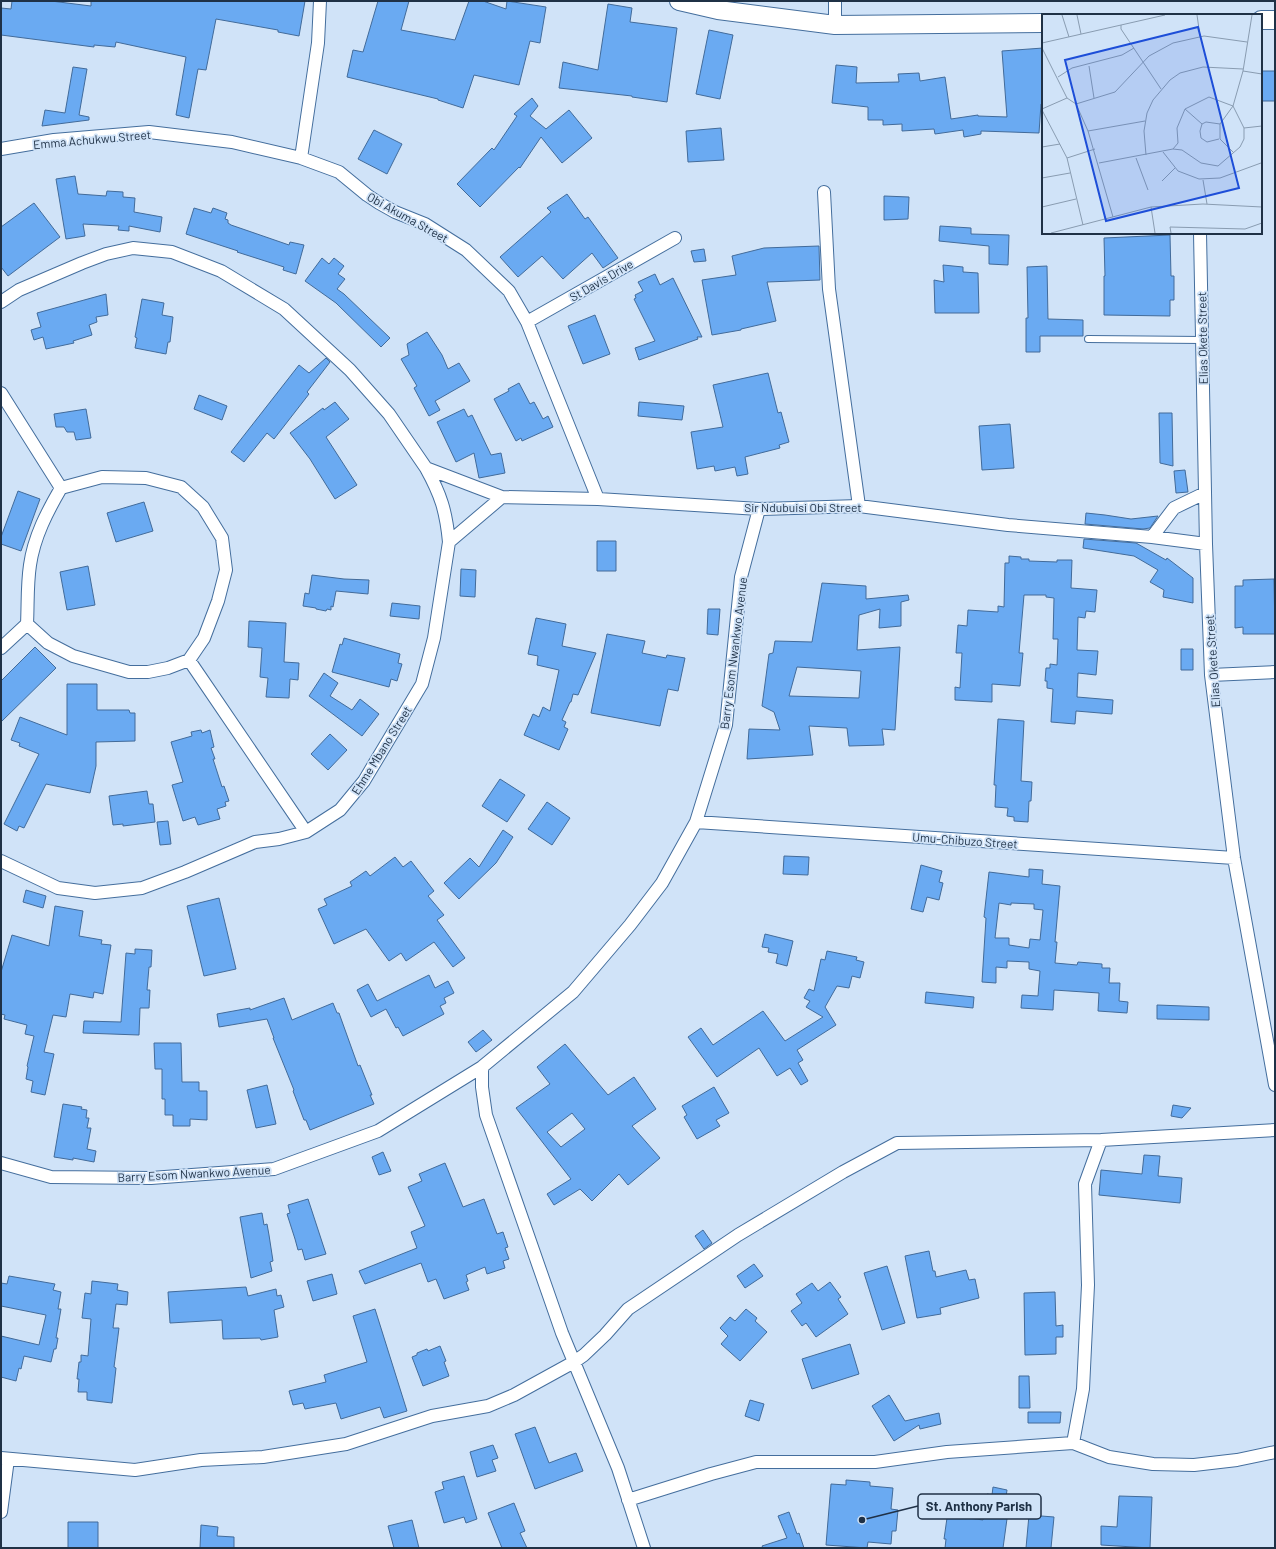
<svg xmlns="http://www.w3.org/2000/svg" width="1276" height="1549" font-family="Barlow,sans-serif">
	<rect width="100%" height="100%" fill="#d0e3f8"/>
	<path fill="#6aaaf2" stroke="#426b9a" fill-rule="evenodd" d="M12,1h39l40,5v-5h214l-6,35 -21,-4v-2l-62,-11 -10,51 -8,-1 -9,49 -13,-3 10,-58 -70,-15 -1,5 -21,-2v2l-93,-12v-27l10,1z
		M378,1h31l-8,29 54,10 14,-39h14l23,8 1,-8 39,6 -6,36 -10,-2 -11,44 -45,-10 -11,33 -25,-8v-1l-91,-22 6,-27 10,2z
		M608,4l24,4 -2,14 47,6 -10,74 -35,-5v-1l-73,-8 4,-26 35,8z
		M709,30l24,5 -13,64 -24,-5z
		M1043,48v56h-2l-2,29 -58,-2v3l-17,3 -1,-7 -28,4 -1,-5 -32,2v-7l-19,1v-5h-15v-13l-36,-4 4,-38 21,2 -1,16 43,-1 -1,-8 21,-1 1,8 25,-4 6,42 27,-4v1l29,1 -5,-66z
		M73,67l14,2 -8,46 10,2v3l-47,6 3,-16 20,3z
		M1261,71h14v30h-14z
		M532,98l6,8 -8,10 16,13 23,-19 23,28 -30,25 -21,-26 -21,31 -1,-1 -39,40 -23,-23 35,-36 2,2 23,-34 -3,-2z
		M721,128l3,32 -36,2 -2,-31z
		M374,130l28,14 -15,30 -29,-15z
		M75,176l3,18 28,2 1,-5 16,1v5l12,1 -1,14 28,5 -2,15 -31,-6v5l-11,-1 1,-4 -36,-2 2,12 -19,3 -10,-60z
		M567,194l18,25 3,-2 30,41 -15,10 -11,-15 -29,26 -21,-23 -24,21 -18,-20 51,-45 -4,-4z
		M884,196l25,1 -1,22 -24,1z
		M34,203l26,34 -52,39 -7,-9v-40z
		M194,208l17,5 2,-5 14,5 -2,6 3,1v3l3,2 58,20 1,-3 14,3 -8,29 -13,-4 1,-3 -47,-15 1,-1 -52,-17z
		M940,226l31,2v6l38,1 -1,30 -19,-1v-18l-50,-5z
		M1170,235l1,41h3v24h-4v16l-66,-1v-39h1l-1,-38z
		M819,246l1,34 -53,2 9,39 -35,8v1l-29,5 -10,-55 34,-5 -4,-19 32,-8z
		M704,249l2,12 -12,1 -3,-11z
		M322,258l7,6 5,-6 10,8 -6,8 7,5 -8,10 7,5 46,44 -9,9 -45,-44 -31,-22z
		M943,265l20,2v5l15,1 1,40h-44l-1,-33 10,2z
		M1047,266l1,53 35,1v16h-43v16h-14v-34h2l-1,-51z
		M655,274l5,11 13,-7 29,59h-5l1,2 -59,21 -4,-12 20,-7 -21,-42 2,-1 -1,-3 8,-4 -5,-9z
		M106,294l2,21 -12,2 1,5 -8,3 3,10 -19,6 1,2 -28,6 -3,-12 -9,3 -3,-10 10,-3 -4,-14z
		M142,299l22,4 -2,12 11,2 -3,25h-2l-2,12 -31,-6 2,-10 -2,-1z
		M595,315l15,39 -27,10 -15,-38z
		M427,332l15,23 6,14 11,-6 11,18 -35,20 5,9 -11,6 -15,-28 3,-2 -16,-27 8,-4 -2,-11z
		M326,358l4,4 -23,30 2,2 -35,45 -7,-6 -23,29 -13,-10 68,-87 10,8z
		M768,373l10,40 3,-1 8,30 -10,3 1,3 -35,9 3,17 -11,2 -2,-9 -20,4 -1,-5 -17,3 -6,-37 32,-5 -10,-42z
		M519,383l11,21 4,-2 9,17 5,-3 5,11 -31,14 -1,-3 -5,3 -22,-42 15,-8 -1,-2z
		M199,395l28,11 -5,14 -28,-11z
		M335,402l14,17 -23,18 31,48 -22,14 -25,-40 -20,-26 33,-25 1,2z
		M639,402l45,4 -2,14 -44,-4z
		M86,409l5,29 -15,2 -2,-8h-7l-3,-5h-8l-2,-13z
		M464,409l4,8 4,-2 19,40 10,-2 4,20 -26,5 -5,-25 -18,9 -19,-40z
		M1159,413h13l1,53 -13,-3z
		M1010,424l4,44 -32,2 -3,-44z
		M1185,470l3,22 -12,1 -2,-22z
		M18,491l22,8 -19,52 -20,-7v-7z
		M144,502l9,29 -37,11 -9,-29z
		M1086,513l19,2 26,4 27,-3 -8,12 -7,1 -58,-5z
		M1084,539l52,4 30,17 1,-2 26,20v25l-30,-6 1,-7 -14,-8 8,-12 -24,-14 -51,-8z
		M597,541h19v30h-19z
		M1009,556l12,1v2h8v2l28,1v-2h15l-1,28 26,2 -2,22 -9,-1 -1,7 -7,-1 -1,33 21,1 -2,24 -18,-2 -1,24 36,3 -1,14 -36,-3 -1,13 -24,-2 2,-33 -6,-1v-7h-2l1,-13h4v-4l7,1 1,-26h-5l1,-41 -8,-1v-2h-22l-5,58h4l-3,33 -28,-2v18l-37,-2v-13l5,1 2,-35h-6l2,-28 9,1 1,-16 30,2v-6l6,1 1,-44h4z
		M88,566l7,39 -28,5 -7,-38z
		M461,569l15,1 -1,27 -15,-1z
		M312,575l32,4 25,1 -1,14 -32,-3 -3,16 -2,-1v4l-4,-1 -1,2 -10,-2v-1l-13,-2 2,-13 4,1z
		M1274,579l1,55h-32v-7l-8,1v-42h8v-6z
		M822,583l44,3v13l42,-4 1,5 -8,2v24l-22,2 1,-19 -21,6 -2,35 43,-3 -5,83 -13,-1 2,16 -35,1 -2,-18 -38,-2 4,29 -66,4 2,-30 31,1 -6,-18 -12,-6 7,-52 4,-1 2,-12 37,1zM797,667l64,4 -2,27 -70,-2z
		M392,603l28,3 -1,13 -29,-3z
		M708,609h12l-2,26 -11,-1z
		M536,618l30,6 -4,22 34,7 -18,42 -5,-1 -2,8h-1l-8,18 4,2 -2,5 4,2 -9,21 -35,-15 9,-21 6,3 4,-10 7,4 9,-41 -22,-5 1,-9 -10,-2z
		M249,621l37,2 -2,39 15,1 -1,17 -8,-1 -1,19 -23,-1 2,-19 -8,-1 2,-29 -14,-1z
		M607,634l38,7 -3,12 24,5 1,-3 18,3 -7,33 -10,-2 -8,37 -69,-13z
		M344,638l56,16 -2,9 4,1 -5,17 -6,-2 -2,8 -57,-15 8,-28 2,1z
		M35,647l21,21 -55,54v-41z
		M1181,649h12v21h-12z
		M324,673l14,10 -8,13 22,14 8,-11 19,15 -17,22 -53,-40z
		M67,684h30v26h32l1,3h5v28l-39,1v24l-6,27 -44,-9 -22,44 -5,-2 -2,5 -13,-7 35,-70 -20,-8 1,-3 -9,-3 9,-23 47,18z
		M998,719l26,2 -3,60 11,1 -1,19h-2l-1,21 -14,-1v-4l-7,-1 1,-8 -13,-1 1,-22h-2z
		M201,730l1,3 8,-3 4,17 -3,1 4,11h-2l9,28 2,-1 5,15 -4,1 1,4 -9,3 3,10 -22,6 -3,-8 -12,4 -11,-36 11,-3 -12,-40 21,-6 -1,-4z
		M330,734l17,16 -19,20 -17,-16z
		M500,779l25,16 -18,27 -25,-16z
		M147,791l2,13h4l2,18 -32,4v-2l-10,1 -4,-29z
		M547,802l23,16 -18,27 -24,-16z
		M168,821l3,23 -11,1 -3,-23z
		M503,830l10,7 -17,26 -37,36 -15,-16 26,-25 9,9z
		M784,856l25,1 -1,18 -25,-1z
		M395,857l8,10 8,-6 23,30 -6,5 16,19 -7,5 28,38 -12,9 -19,-25 -28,19 -5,-8 -12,8 -23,-32 -32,15 -16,-35 9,-4 -3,-6 28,-13 -2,-4 16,-11 4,5z
		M921,865l21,6 -3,11 4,1 -4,17 -12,-3 -4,15 -12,-3z
		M1029,869l14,1 -1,14 18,2 -5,56h2l-2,21 22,2 1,-3 24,2v4h8l-1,15h11l-1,18 9,1 -1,11 -29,-2 1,-18 -45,-3 -1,20 -32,-2 1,-13 16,1 2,-25 -11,-2v-7l-22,-1v7l-11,-1v16l-14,-1 4,-64 -2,-1 5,-45 40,5zM999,903l12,2v-2l23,1v5l9,1 -3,30 -10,-1 -1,9 -20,-3v-7h-14z
		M26,890l20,6 -3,12 -20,-6z
		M219,898l17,71 -32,7 -17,-70z
		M55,906l28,5 -4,25 23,4 -1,4 10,1 -8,49 -9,-2 -1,6 -23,-4 -4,23 -13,-2 -9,37 10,2 -9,41 -14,-3 2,-11 -7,-2 2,-12 -1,-1 7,-30 -9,-2 2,-9 -23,-6 1,-4 -4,-1v-42l11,-37 37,11z
		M765,934l28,7 -6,25 -11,-3 2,-9 -10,-2 1,-4 -7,-1z
		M135,949l17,1 -1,17h-2l-2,23h3l-1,18h-9l-1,27 -56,-2 1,-12 37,1 5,-69 9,1z
		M827,951l30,6 -1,3 8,2 -4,16 -8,-2 -3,12 -12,-2 -12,21 11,18 -39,25 6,10 -5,3 10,18 -7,4 -11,-17 -13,8 -18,-28 -42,29 -29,-40 13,-9 12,17 50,-34 22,30 38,-24 -17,-10 4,-6 -6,-3 5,-9 5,2 7,-32 4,1z
		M429,975l6,13 13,-7 6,12 -10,5 2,5 -6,3 4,8 -41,22 -5,-9 -2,1 -10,-19 -15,8 -14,-27 11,-6 9,17z
		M926,992l48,5 -1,11 -48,-5z
		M284,998l8,22 41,-17 4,10h2l19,53 2,-1 12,30h-2l4,9 -64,26 -4,-10h-2l-11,-29 1,-1 -21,-52h1l-7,-19 -48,8 -2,-13 33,-6v2z
		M1157,1005l52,2v13l-52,-1z
		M483,1030l9,10 -16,12 -8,-10z
		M154,1043h27l1,39h17v9h8v29l-17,-1v7h-17v-11h-8v-16h-3v-30h-7z
		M565,1044l43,51 26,-18 22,32 -24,17 28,32 -32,27 -9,-11 -27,27 -12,-12 -26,16 -7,-11 24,-15 -55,-71 34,-24 -13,-17zM572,1113l13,16 -24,18 -14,-15z
		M267,1085l9,39 -20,4 -9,-38z
		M714,1087l15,26 -13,7 4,6 -23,13 -13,-22 3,-2 -5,-9z
		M63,1104l19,3 -1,2 6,1 -1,8h3l-2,10h4l-4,21 9,2 -2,11 -21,-4v2l-19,-3z
		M1173,1105l18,3 -9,10 -11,-2z
		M383,1152l8,19 -12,4 -7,-18z
		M1144,1155l16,1 -2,20 24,2 -2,25 -81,-8 2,-25 41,4z
		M445,1163l18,44 21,-8 13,35 6,-2 5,15 -3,1 4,11 -6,2 2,7 -18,6 -2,-7 -19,8 2,6 -2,1 3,8 -25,9 -8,-20 -8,3 -7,-19 -56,21 -6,-13 58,-23 -6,-16 14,-6 -17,-39 14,-6 -3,-7z
		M308,1199l18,55 -21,6 -3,-11 -4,1 -3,-11 -8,-25 3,-1 -2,-8z
		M262,1213l2,12 3,-1 2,11 4,26 -3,1 2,9 -21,7 -11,-61z
		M703,1230l9,13 -8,6 -9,-13z
		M929,1251l4,20h2l1,6 30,-7 3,10 6,-1 4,19 -39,10 1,6 -24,4 -12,-62z
		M754,1264l9,12 -18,12 -8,-12z
		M887,1266l18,57 -23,7 -18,-57z
		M332,1274l5,20 -24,7 -6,-20z
		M9,1276l46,8 -2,6 8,2 -3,17h3l-5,29h2l-2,11h-2l-3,13 -27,-6 -3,13 -2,-1 -3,13 -15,-4v-41l38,9 7,-30 -45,-9v-23l6,1z
		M92,1281l26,3 -1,6 11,2 -1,13 -11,-1 -3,24h6l-5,39 2,1 -4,35 -25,-3v-8h-9l1,-13h-2l2,-17h2v-7l7,1 3,-37 -9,-1 3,-25 6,1z
		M830,1282l11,15 -3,2 10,15 -32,23 -10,-14 -4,3 -11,-15 11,-8 -6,-9 16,-11 6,8z
		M246,1287l2,9 28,-7 1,7 4,-1 3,12 -10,3 4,27 -17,3 -1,-2 -37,1 -1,-19 -52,3 -2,-31z
		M1055,1292l1,34 7,-1v12h-7v17l-31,1 -1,-62z
		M375,1309l32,102 -23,7 -4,-11 -39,12 -5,-16 -31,6 -2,-6 -10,2 -4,-14 37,-9 -2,-7 43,-13 -14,-46z
		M746,1309l11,9 -2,3 12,11 -27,29 -19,-17 7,-8 -8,-8 10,-11 5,4z
		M850,1344l9,30 -47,15 -10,-30z
		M440,1346l6,15 -2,1 5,14 -26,10 -11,-29 5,-2v-2l10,-4 1,2z
		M1019,1376h10l1,32h-11z
		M889,1395l16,26 34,-8 2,11 -21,5 -1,-4 -25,16 -22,-35z
		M750,1400l14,4 -5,17 -14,-5z
		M1028,1412h33l-1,11h-32z
		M535,1427l14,36 27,-10 7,18 -48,18 -20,-55z
		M493,1445l5,13 -6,2 4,11 -19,6 -7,-25z
		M464,1476l13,43 -11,4 -2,-6 -20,6 -9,-31 9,-3 -2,-7z
		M846,1480l24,2v4l23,2 -2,21 7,1 -2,21h-4l-1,13 -23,-2 -1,6 -41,-3 5,-61 15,1z
		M993,1487l14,3 -1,7h4l-7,51h-58l1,-9h-2l4,-28 13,2v4l22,3 4,-26 5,1z
		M1119,1496l33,1 -2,51 -49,-3v-19l16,1z
		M514,1503l11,28 -5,2 7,15h-25l-14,-35z
		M789,1512l8,22 2,-1 5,15h-41l-1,-2 25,-8 -9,-22z
		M1029,1515l25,2 -3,31h-25z
		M412,1520l7,28h-25l-6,-22z
		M68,1522h30v26h-30z
		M201,1525l17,2 -1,9 17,1v11h-34z"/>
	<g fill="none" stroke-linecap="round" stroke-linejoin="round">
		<defs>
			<path id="lane" d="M1088,339l114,1"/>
			<path id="street" d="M835,25v-24
				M1,149l53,-9 95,-8 83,10 69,16 38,14 28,23 12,8 16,9 30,12 41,26 43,41 18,31 71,177
				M301,158l17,-115 2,-42
				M824,192l5,97 30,217
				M1200,233l6,311 5,131 23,183 41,227
				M1,302l18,-12 63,-27 24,-9 27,-6 39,4 49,19 63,38 66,61 39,44 37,54 76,29 96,2 161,10 100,-3 149,19 144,12 54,7
				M527,322l148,-84
				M1,393l60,95c-14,24 -27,49 -31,77 -3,20 -2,39 -3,59l-26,24
				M426,468c15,27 20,43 23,74
				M1152,537l22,-29 31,-15
				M27,624l21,19 25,13 56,16h19l20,-4 21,-8 15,-22 14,-37 8,-31 -4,-32 -19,-31 -22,-20 -35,-9 -44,-1 -41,11
				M189,660l117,172
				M1211,675l64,-3
				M696,822l538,36
				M1,861l57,27 37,5 47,-5 43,-16 70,-30 24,-3 27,-7 34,-22 24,-29 58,-97 12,-46 15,-96 53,-45
				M482,1067v20l4,28 76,218 56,135 26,80
				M1,1163l50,14 100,1 123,-9 104,-38 104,-64 91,-75 57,-67 32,-42 34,-61 30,-97 15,-148 18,-68
				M1073,1443l10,-54 5,-104 -3,-101 16,-44
				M1,1458l134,12 66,-10 62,-3 83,-13 86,-28 56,-10 26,-11 60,-33 10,-7 21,-20 23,-26 110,-74 105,-63 54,-29 204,-3 174,-10
				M628,1500l83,-26 45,-12h119l72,-10 126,-9 36,14 44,7 41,1 43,-5 38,-8
				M1,1512l7,-53"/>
			<path id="secondary" d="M679,1l39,9 117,15 208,-2
				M1261,20h14"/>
		</defs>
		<use href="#lane" stroke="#446e9d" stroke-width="8"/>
		<use href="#street" stroke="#446e9d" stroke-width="14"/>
		<use href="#secondary" stroke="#446e9d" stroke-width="20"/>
		<use href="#lane" stroke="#fff" stroke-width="6"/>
		<use href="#street" stroke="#fff" stroke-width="12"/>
		<use href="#secondary" stroke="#fff" stroke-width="18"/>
	</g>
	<g text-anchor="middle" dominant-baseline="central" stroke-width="3.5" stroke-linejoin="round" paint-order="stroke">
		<g font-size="12" fill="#1f3146" stroke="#d0e3f8">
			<text transform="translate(92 139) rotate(-5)">Emma Achukwu Street</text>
			<text transform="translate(408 217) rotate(29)">Obi Akuma Street</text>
			<text transform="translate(601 280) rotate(-30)">St Davis Drive</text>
			<text transform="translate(1202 338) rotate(-91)">Elias Okete Street</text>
			<text x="803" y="507">Sir Ndubuisi Obi Street</text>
			<text transform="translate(733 653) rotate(-83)">Barry Esom Nwankwo Avenue</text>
			<text transform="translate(1212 661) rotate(-94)">Elias Okete Street</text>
			<text transform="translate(381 750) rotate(-58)">Ehme Mbano Street</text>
			<text transform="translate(965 840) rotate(4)">Umu-Chibuzo Street</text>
			<text transform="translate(194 1173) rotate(-3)">Barry Esom Nwankwo Avenue</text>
		</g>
	</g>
	<g transform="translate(1042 14)">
		<rect width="220" height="220" fill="#d0e3f8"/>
		<path fill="none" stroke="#899cb1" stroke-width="1" d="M20,1l7,22M35,1l4,19M155,1l3,21M79,11v4l40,60M0,29l123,-28M0,34l25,50 9,6 12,27 25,86M47,52l5,32M201,57l19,3M16,63l14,-9 50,-13 12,-7M34,90l39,-12 34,-36 24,-13 31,-7 43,6M0,95l25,-11M143,95l17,15M0,96l25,48 16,67M202,114l18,-2M46,117l57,-10M177,125l-12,3 -6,-4 -1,-7 2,-7 4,-2 14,2M220,127v30M0,133l18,-3M121,138l15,19 21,8 21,-1 41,-15M192,139l-14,-14v-15l13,-18 10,-35 9,-56M104,141l-2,-24 3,-18 6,-13 17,-20 10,-7 23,-6 40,2M25,144l28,-9M94,144l12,32M57,149l74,-14 9,1 19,13 17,3 22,-19 4,-8v-11l-11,-22 -24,-9 -24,12 -8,19 1,15 -5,6M0,164l28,-5M161,166l4,24M120,167l13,-13M0,193l34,-8M109,193l4,26M9,219l100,-26 52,-3 59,3M129,219l-1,-6 75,2 17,-6"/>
		<path fill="#1d4ed8" fill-opacity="0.15" stroke="#1d4ed8" stroke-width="2" d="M156,13l41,161 -133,33 -41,-161z"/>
		<rect width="220" height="220" fill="none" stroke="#1f3146" stroke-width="2"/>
	</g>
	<path fill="none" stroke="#1f3146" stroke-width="1.5" d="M862 1520L918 1506"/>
	<circle fill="#1f3146" stroke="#d0e3f8" stroke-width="1.5" cx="862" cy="1520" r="4"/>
	<rect fill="#d0e3f8" stroke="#1f3146" stroke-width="1.5" x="918" y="1494" width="123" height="25" rx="4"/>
	<g font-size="13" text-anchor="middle" font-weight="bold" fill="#1f3146">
		<text x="979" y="1511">St. Anthony Parish</text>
	</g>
	<rect width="1276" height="1549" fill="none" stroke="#1f3146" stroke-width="4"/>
</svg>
